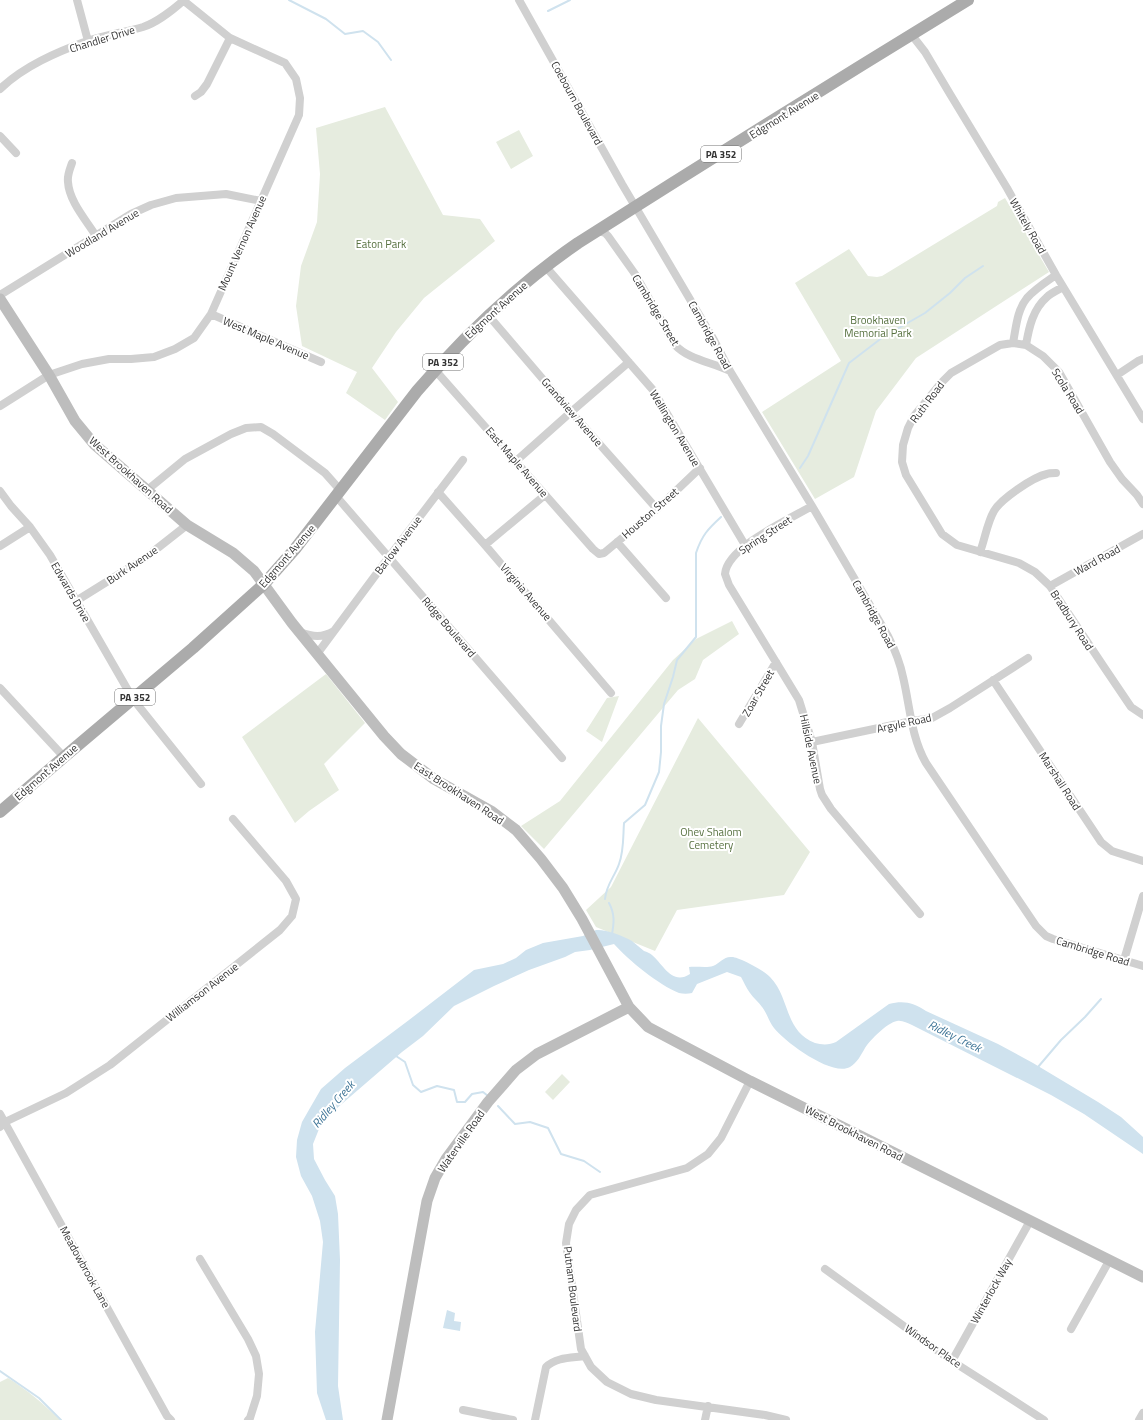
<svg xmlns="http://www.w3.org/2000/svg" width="1143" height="1420" font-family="'Titillium Web',sans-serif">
	<rect width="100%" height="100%" fill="#fff"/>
	<path fill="#e6ecdf" d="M385,107l58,108 37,4 15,22 -71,57 -28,34 -24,36 26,34 -13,18 -39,-27 11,-21 -55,-26 -6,-40 5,-40 16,-44 3,-48 -4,-46z
		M519,130l14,26 -22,13 -15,-27z
		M1005,198l44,74 -133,86 -40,53 -22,66 -39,22 -53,-87 79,-51 -46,-78 54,-34 19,27 9,1 5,-1 115,-70 1,-4z
		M732,621l7,13 -36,26 -8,19 -17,11 -134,159 -23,-23 39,-25 113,-141 23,-21z
		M326,674l39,49 -41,41 15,26 -30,21 -14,12 -53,-86z
		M619,696l-17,46 -16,-11 21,-33z
		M698,718l112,134 -26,43 -107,15 -22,41 -59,-24 -10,-17 25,-23z
		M562,1074l8,8 -17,18 -8,-8z
		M8,1378c19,12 36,26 52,42h-60v-38z"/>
	<path fill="#cfe2ee" d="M596,930c9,-1 28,6 36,11 4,3 8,7 12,10 3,1 6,2 8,4 11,9 20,31 38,19l-1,-7c7,-1 18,1 24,-1 7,-3 11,-10 19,-9 7,0 33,14 38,20 20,20 14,54 45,66 7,2 15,2 21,-1l53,-38c15,-4 25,-1 37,7l72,33 35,19 65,39 23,15 22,20v17l-59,-40 -33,-19 -139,-70c-5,-2 -10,-5 -15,-4 -10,2 -26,18 -32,27 -4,7 -8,15 -15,19 -18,10 -65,-25 -76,-39 -5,-6 -7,-15 -12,-21 -3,-5 -9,-9 -12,-14 -4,-5 -6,-11 -9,-16l-14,-5 -30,12 -5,9c-4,1 -9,1 -13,0 -20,-8 -51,-33 -65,-49l-24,6 -15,2 -10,5 -36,13 -35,16 -40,20 -31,30 -21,16 -73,63 -10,14 -6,15 1,15 11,21 10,16 3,18 2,46 -2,126 5,34h-17l-9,-27 -2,-61 8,-90 -3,-21 -8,-25 -11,-20 -5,-19 1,-17 5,-18 8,-14 11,-19 24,-21 64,-48 65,-50 29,-6 13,-6 10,-8 17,-7 40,-7z
		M447,1310l8,3 -1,8 7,1 -1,9 -17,-3z"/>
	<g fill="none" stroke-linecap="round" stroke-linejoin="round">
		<path stroke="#cfe2ee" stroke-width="2" d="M289,0l37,19 19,15 18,-3 15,11 13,18
			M548,11l22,-11
			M800,468l8,-12 41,-93 34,-26 42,-24 25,-20 15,-15 18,-12
			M605,899c1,-14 10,-23 14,-35 5,-13 4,-28 5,-41l21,-18 14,-33 2,-20v-26l3,-22 9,-27 4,-17 19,-23v-84c6,-18 12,-24 25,-36
			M609,903c6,11 5,20 3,31
			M396,1056l9,6 8,23 8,7 16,-6 17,4 3,12h8l7,-8 11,-2 5,4
			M1038,1067l23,-27 24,-23 16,-18
			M498,1106l17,18 15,-2 18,6 13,26 23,7 16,11
			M0,1371l39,27 22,22"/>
		<path stroke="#d0d0d0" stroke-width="8" d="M77,0l11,41
			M519,0l103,184 92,156 16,31 82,135 76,130c7,14 12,26 15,41 7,29 8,60 23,86l110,163 10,10 7,3 90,27
			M911,34l14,18 25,42 57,94 49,87 87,144
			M0,89c24,-23 57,-37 87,-48 19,-6 38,-9 56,-14 13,-4 31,-18 41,-27
			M195,96l6,-4 6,-8 23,-46
			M0,136l16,17
			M72,163c-2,6 -5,12 -4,19 1,19 18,38 28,54
			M598,231l7,2 3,3 27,38 40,71c14,15 37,17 55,26
			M545,266l108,124 92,155
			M0,295l131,-81 20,-9 25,-7 50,-4 35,7
			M211,314l110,48
			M488,315l83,97 86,97
			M1013,343c3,-15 4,-33 14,-45 8,-9 19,-16 29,-23
			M1026,345c3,-18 7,-36 21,-48 4,-4 11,-7 16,-10
			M435,370l158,179 6,5 5,-1 53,-44 43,-41
			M1117,375l21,-14 5,-2
			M0,406l49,-31 33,-11 27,-5h22l23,-2 21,-8 19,-11 17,-24 88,-199 1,-17 -4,-19 -11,-16 -55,-25 -46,-37
			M516,461l55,-49 58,-50
			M0,491l11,15 19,21 20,28 83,144 68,85
			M146,491l39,-32 46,-25 15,-6 15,-1 12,7 52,39 16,18
			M438,492l47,53 126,148
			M336,496l226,262
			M1143,504l-6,-9 -15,-16 -12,-17 -51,-90 -16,-16 -17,-11 -13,-2 -13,2 -49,28 -10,10 -27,33 -6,12 -5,17 -1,17 4,13 36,59 15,11 62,18 16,9 15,14 54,81 27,40 12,8
			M812,506c-22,13 -85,41 -87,68l4,11 70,115 13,42 8,47 2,6 9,14 89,105
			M617,542l49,56
			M485,545l60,-50
			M0,546l30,-19
			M980,552c5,-13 7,-29 14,-41 7,-12 39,-34 53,-37 2,-1 6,-1 9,-1
			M1050,586l93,-52
			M76,601l69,-43 42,-33
			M300,632c13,5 22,6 34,-1
			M317,654l72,-97 74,-97
			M993,680l108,162 11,9 31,10
			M0,688l64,69
			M739,724l37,-62
			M812,742l100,-21 20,-3 18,-10 78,-50
			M1124,960l19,-64
			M750,1081l-29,57 -13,16 -21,14 -97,27 -14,15 -7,14 -3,19 15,106 10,18 16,15 24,12 25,6 109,15 21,5
			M0,1114l167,302 4,4
			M0,1127l5,-5 61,-29 44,-28 170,-135 12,-14 4,-17 -10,-18 -53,-62
			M200,1259l48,80 8,17 3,18 -2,22 -7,22 -2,2
			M825,1269l127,92 92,59
			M1071,1329l38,-68
			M952,1361l78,-140
			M463,1410l50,10
			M535,1420l11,-53c10,-10 26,-9 39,-11
			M705,1420l3,-14
			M1139,1420l4,-7"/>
		<path stroke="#bdbdbd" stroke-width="11" d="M0,299l49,76 26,46 19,23 93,81 46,28 21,18 38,52 92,113 17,18 33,25 57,32 25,19 25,29 22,29 19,31 47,88 19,20 102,54 393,196
			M387,1420l40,-219 8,-23 11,-19 42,-57 28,-32 21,-16 92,-47"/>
		<path stroke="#ababab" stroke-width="12" d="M0,812l64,-55 129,-109 71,-64 31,-35 122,-158c48,-56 100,-106 161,-148 129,-82 259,-163 390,-243"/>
	</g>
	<g text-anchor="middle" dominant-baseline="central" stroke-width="4" stroke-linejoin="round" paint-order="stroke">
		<g fill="#fff" stroke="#707070" stroke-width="1">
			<rect x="701" y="146" width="40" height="16" rx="3"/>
			<rect x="423" y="354" width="40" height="16" rx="3"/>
			<rect x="115" y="689" width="40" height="16" rx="3"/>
		</g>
		<g font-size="10" font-weight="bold" fill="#333">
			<text x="721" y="154">PA 352</text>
			<text x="443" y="362">PA 352</text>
			<text x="135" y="697">PA 352</text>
		</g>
		<g font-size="11" fill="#333" stroke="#fff">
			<text transform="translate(102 39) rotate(-17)">Chandler Drive</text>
			<text transform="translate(577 103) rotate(61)">Coebourn Boulevard</text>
			<text transform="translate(784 115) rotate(-32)">Edgmont Avenue</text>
			<text transform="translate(1028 226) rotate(60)">Whitely Road</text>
			<text transform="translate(102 233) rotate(-31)">Woodland Avenue</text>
			<text transform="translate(242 243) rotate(-66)">Mount Vernon Avenue</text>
			<text transform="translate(496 310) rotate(-42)">Edgmont Avenue</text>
			<text transform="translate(656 310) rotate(59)">Cambridge Street</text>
			<text transform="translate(710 335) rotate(61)">Cambridge Road</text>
			<text transform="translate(266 338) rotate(23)">West Maple Avenue</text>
			<text transform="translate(1068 391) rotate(58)">Scola Road</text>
			<text transform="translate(927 402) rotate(-53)">Ruth Road</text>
			<text transform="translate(572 412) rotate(49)">Grandview Avenue</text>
			<text transform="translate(675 428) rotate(59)">Wellington Avenue</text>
			<text transform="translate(517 462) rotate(49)">East Maple Avenue</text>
			<text transform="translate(131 475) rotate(42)">West Brookhaven Road</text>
			<text transform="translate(650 513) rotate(-41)">Houston Street</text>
			<text transform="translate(765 535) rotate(-33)">Spring Street</text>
			<text transform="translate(398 545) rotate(-53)">Barlow Avenue</text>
			<text transform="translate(287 556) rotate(-49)">Edgmont Avenue</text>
			<text transform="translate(1097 560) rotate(-29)">Ward Road</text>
			<text transform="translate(132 565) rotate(-34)">Burk Avenue</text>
			<text transform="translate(71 592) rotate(60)">Edwards Drive</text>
			<text transform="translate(526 592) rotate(49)">Virginia Avenue</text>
			<text transform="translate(874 614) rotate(61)">Cambridge Road</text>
			<text transform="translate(1072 620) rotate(57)">Bradbury Road</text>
			<text transform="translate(449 627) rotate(49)">Ridge Boulevard</text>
			<text transform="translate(758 693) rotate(-60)">Zoar Street</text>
			<text transform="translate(904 723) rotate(-12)">Argyle Road</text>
			<text transform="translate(811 749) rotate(78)">Hillside Avenue</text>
			<text transform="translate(46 772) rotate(-41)">Edgmont Avenue</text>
			<text transform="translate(1060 781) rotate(57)">Marshall Road</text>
			<text transform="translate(459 793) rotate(33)">East Brookhaven Road</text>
			<text transform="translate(1093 951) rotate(17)">Cambridge Road</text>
			<text transform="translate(202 992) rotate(-38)">Williamson Avenue</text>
			<text transform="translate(854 1133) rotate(27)">West Brookhaven Road</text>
			<text transform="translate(461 1141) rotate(-55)">Waterville Road</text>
			<text transform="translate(85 1267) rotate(61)">Meadowbrook Lane</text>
			<text transform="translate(573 1289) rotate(83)">Putnam Boulevard</text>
			<text transform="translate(991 1291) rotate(-61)">Winterlock Way</text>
			<text transform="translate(933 1346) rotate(35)">Windsor Place</text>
		</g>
		<g font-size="11" fill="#56703f" stroke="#fff">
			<text x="381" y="244">Eaton Park</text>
			<text x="878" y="320">Brookhaven<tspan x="878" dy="13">Memorial Park</tspan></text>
			<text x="711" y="832">Ohev Shalom<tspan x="711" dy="13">Cemetery</tspan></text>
		</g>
		<g font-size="12" font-style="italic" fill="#3f7597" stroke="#fff">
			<text transform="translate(955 1036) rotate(26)">Ridley Creek</text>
			<text transform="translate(333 1104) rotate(-49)">Ridley Creek</text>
		</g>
	</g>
</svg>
